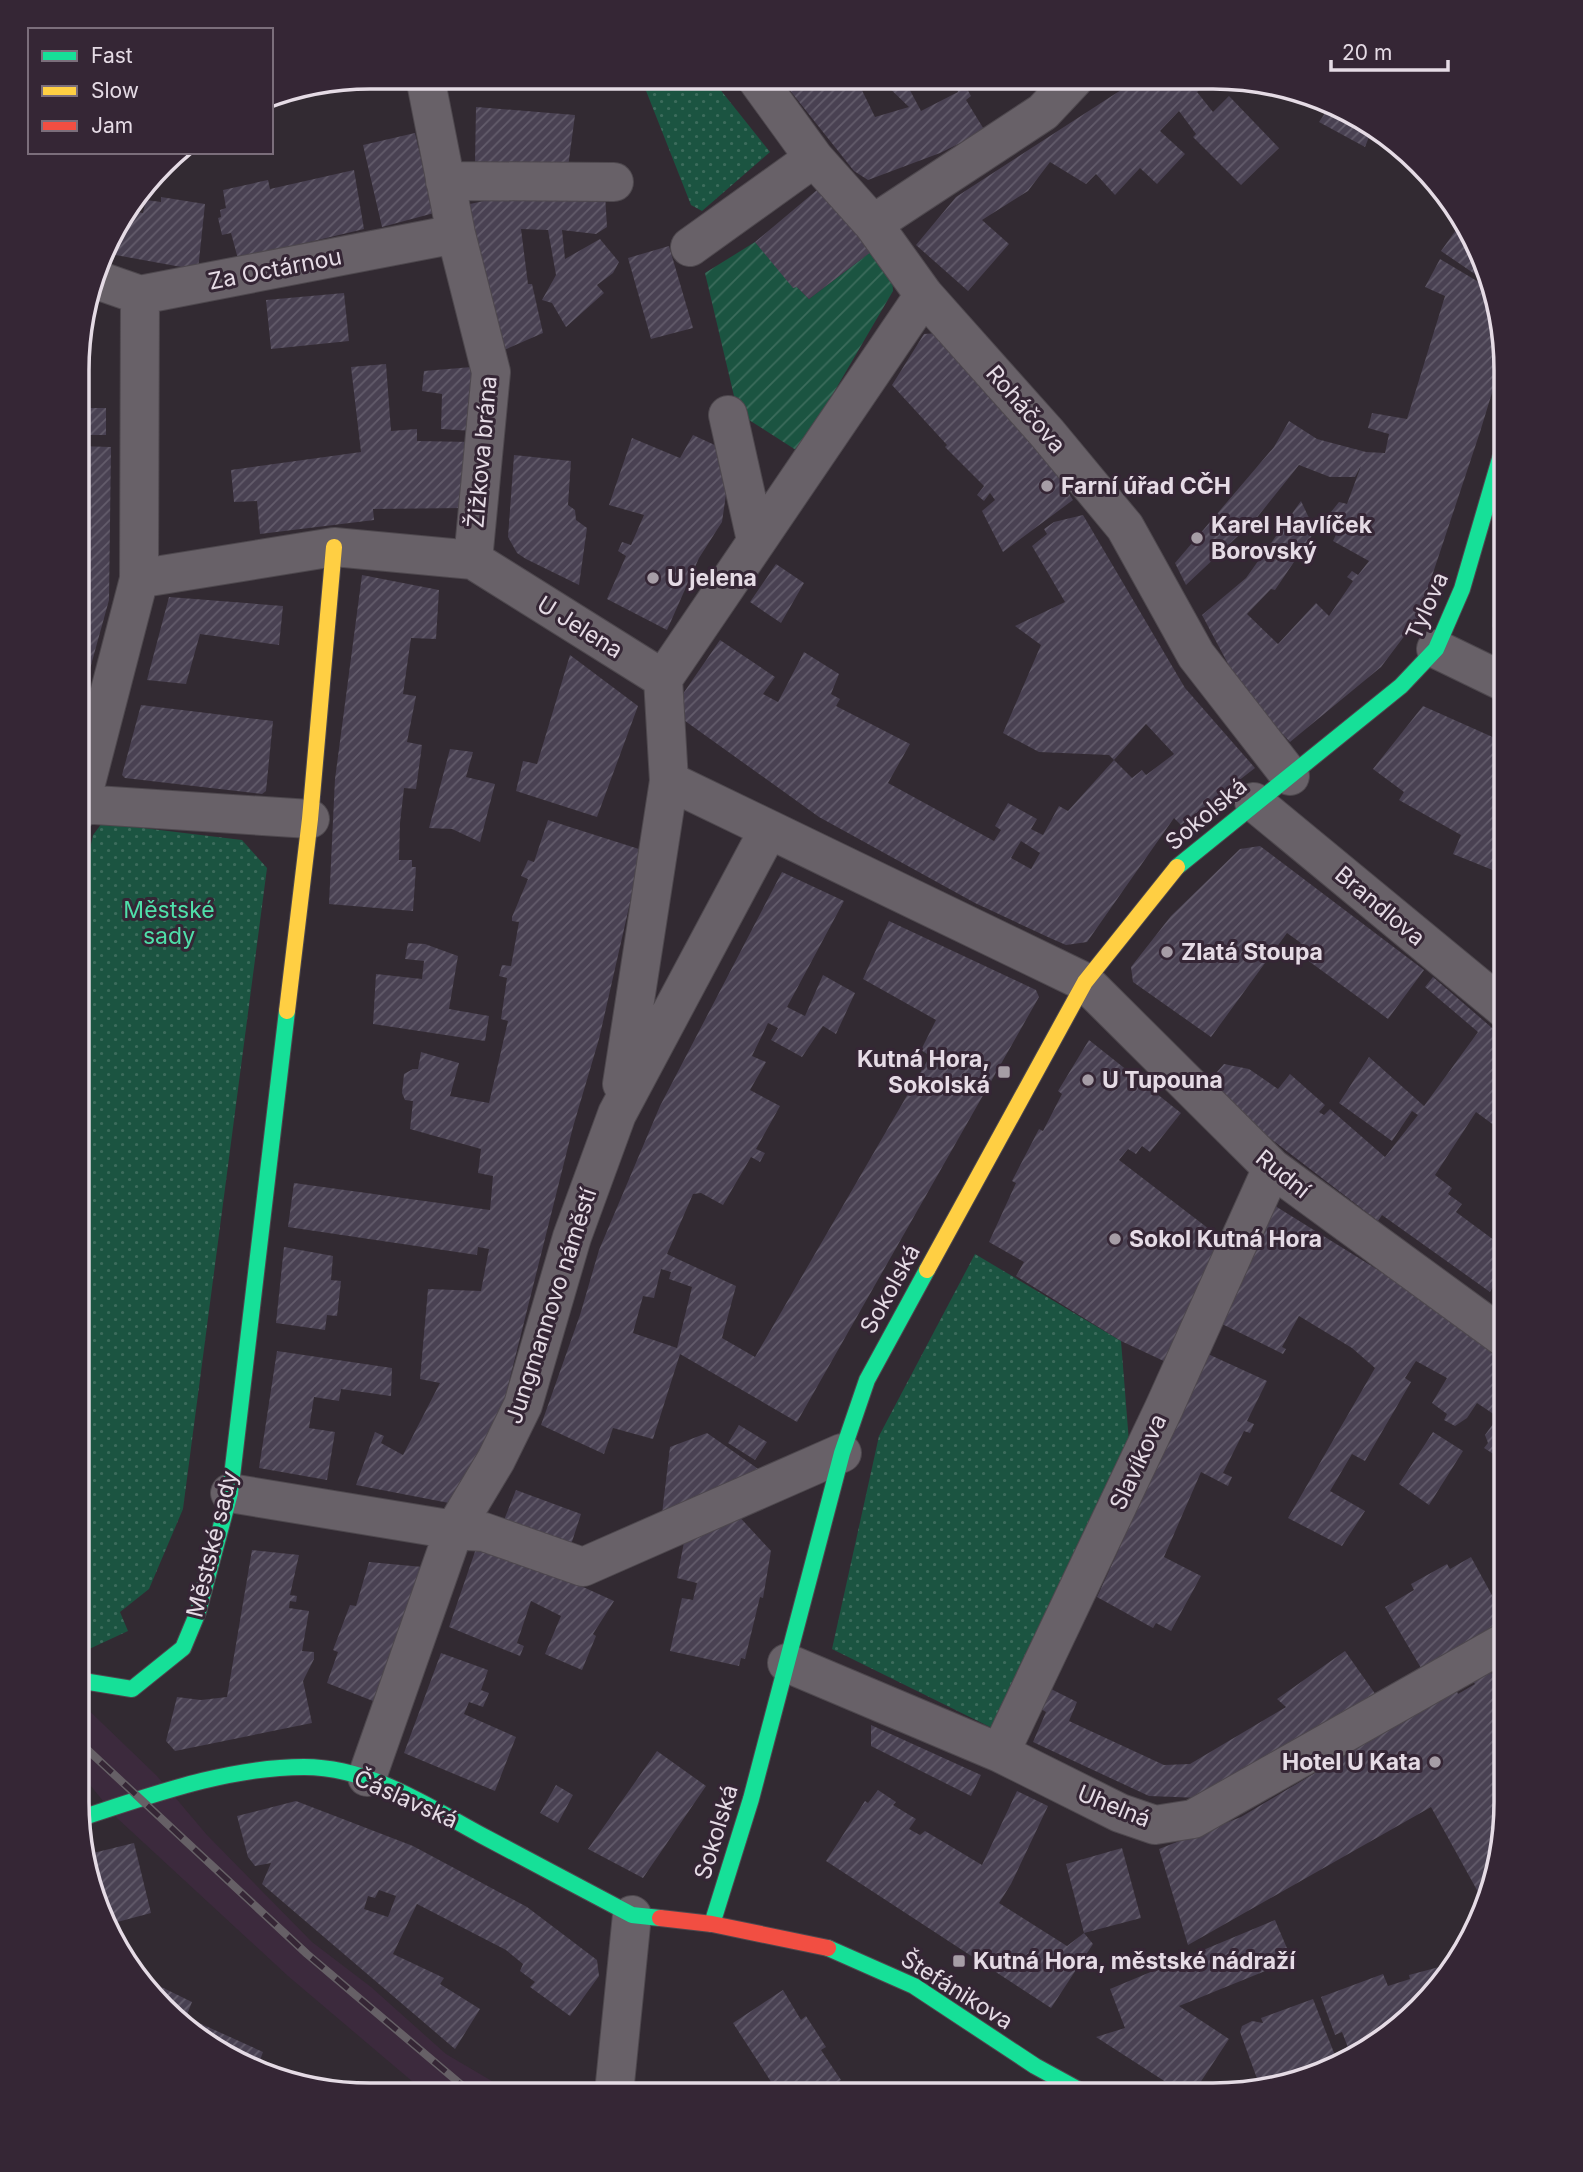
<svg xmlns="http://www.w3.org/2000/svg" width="1583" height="2172" font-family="Inter,sans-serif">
	<defs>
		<pattern id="grass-dots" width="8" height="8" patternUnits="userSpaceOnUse" patternTransform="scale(1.75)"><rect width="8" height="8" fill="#1b5441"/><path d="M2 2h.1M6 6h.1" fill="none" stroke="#3c6c5c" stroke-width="1.8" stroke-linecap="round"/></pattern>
		<pattern id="garden-furrows" width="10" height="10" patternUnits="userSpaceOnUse" patternTransform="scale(1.75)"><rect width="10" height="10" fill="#1b5441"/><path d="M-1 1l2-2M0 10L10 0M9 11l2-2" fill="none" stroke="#3c6c5c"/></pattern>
		<pattern id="building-hatch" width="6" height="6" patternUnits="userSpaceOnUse" patternTransform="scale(1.75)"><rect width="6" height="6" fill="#494152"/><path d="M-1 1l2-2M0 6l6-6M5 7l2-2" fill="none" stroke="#635c6b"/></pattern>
	</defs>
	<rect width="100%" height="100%" fill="#322a32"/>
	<path fill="#3c2a3d" d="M77,1699l80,77 50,59 105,107 59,45 75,67 66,39h-86l-138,-117 -171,-158 -40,-49z"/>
	<path fill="url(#grass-dots)" d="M641,78h70l59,74 -68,59 -11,-6z
		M102,823l140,17 25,28 -84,641 -34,80 -29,23 8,19 -41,19 -10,-2 2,-748 14,-65z
		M975,1254l146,87 8,101 -137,286 -160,-79 47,-213z"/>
	<path fill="url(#garden-furrows)" d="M755,242l38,45h4l12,12 63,-48 20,24 1,16 -94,161 -61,-39 -33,-140z"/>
	<path fill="url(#building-hatch)" fill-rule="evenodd" d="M806,78h50l19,39 34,-10 -30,-29 25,1 17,32 37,-19 -5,-13h29l-16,8 5,9 -5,4 19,31 -45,22 -72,27 -14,-9 -66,-83z
		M1138,79h75l-16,13 16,20 16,-16 50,52 -38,37 -48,-48 3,-3 -17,-23 -19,20 25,23 -28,30 -17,-16 -25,27 -19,-21 -10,10 -36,-22 -22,29 -46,29 27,24 -41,47 -52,-46 40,-48z
		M1234,80h18l5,1 -15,8z
		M1332,103l41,24 -8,20 -46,-25z
		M476,107l99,8 -8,60 -92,-11z
		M415,133l19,80 -52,14 -19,-82z
		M354,170l10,59 -126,30 -7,-26 -9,2 -4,-17 3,-1 -1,-7 6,-2 -3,-18 45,-10 2,9z
		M817,190l55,61 -63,48 -12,-12 -4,1 -38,-46z
		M605,194l2,33 -11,7 -34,-4 3,29 35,-20 19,23 -6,11 -16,12 7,8 -38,34 -14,-24 -10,-3 14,-25 -8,-45 -27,-1 7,55h4l11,49 -41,18 -23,-51 -9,-96 36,-8z
		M161,197l44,7 -7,66 -88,-16 6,-30 14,-17 -1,4 14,2 3,-13 15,2z
		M1461,223l15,18 9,40 -44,-30z
		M669,246l24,82 -42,11 -23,-81z
		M1440,259l47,28 16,70 -23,75 -62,186 -37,49 -91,75 -47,-50 -41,-77 44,-37 55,-77 8,17 12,4 -46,68 -4,-1 -24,25 31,30 38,-41 13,13 24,-35 -6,-4 5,-6 6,4 11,-14 -36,-20 8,-17 -14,-7 12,-15 8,2 14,-38 -6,11h-25l-31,-12 -44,55 -69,65 -11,-22 99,-116 15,-26 28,18 49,13 19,1 4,-19 -21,-6 4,-15 35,6 38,-123 -20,-9z
		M344,293l5,48 -78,8 -5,-49z
		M939,333l102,116 32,51 -70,52 -21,-41 13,-11 -5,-7 -6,8 -7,-6 7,-9 -39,-39 2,-2 -55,-60 32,-51z
		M386,364l5,67 26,-2v12l56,1 -9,66 -91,1 1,11 -114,14 -3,-33 -23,1 -3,-32 130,-18 -10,-85z
		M472,367l1,64 -32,-2 1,-35 -20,-3 2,-20z
		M79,408h27v27h-27z
		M693,435l39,18 -10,69 -23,36 -32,72 -60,-31 19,-43 -8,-5 4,-9 9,3 13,-30 -35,-10 23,-67 48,20z
		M79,446l32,1 -2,153 -29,105z
		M514,455l57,6 -3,44 7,5 1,10 11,8 -8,57 -53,-26 -9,-6 -9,-16z
		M1083,515l102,173 70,80 -74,57 -7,-7 -87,124 -21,3 -16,-7 -75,-35 -156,-86 -138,-99 -3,-17 42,-61 55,37 -12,17 15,8 26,-50 35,22 -8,20 9,5 -4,7 74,38 -22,39 106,58 7,-11 -6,-4 13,-23 29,16 -6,10 12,6 16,-29 9,5 46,-51 18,18 10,-8 4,5 28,-21 -28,-30 -32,36 -5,-5 -70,-3 -36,-19 38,-88 -26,-19 50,-24 -33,-56 15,-12 -3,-5 10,-7zM1021,841l19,12 -9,16 -20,-11z
		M1506,544v106l-14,-24 6,-63z
		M776,564l28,19 -23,40 -31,-21z
		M362,575l77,15 -3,49 -25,-1 -8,56 13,2 -9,46 15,3 -6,44 -12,-1 -4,35 -1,37h13v7h4l-3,44 -84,-7 6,-125z
		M169,597l114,9 -4,39 -79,-11 -14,50 -39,-4z
		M570,655l68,51 -41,111 -81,-26 7,-30 14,3z
		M141,705l132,16 -7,70 -4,3 -137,-16 -3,-3z
		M1423,706l83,37v115l-6,15 -47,-19 8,-19 -62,-35 5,-8 -31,-23z
		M450,749l23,3 -7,25 29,7 -15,58 -28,-13 -23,-1z
		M548,820l94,30 -43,189 -26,88 -66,263 2,8 -60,105 -93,-18 19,-53 9,4 -3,7 22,12 37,-72 -20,-4 8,-90 53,2 8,-42 -11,-2 -1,8 -189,-28 6,-44 196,27 3,-34 -15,-3 3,-24 -71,-20 3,-28 -8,-1 -3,-7 2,-19 9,-5h5l3,-17 38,11 -9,33 39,7 19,-82 -7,-2 6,-41 -8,-2 3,-11 9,1 8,-44 -7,-1v-4l16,-38 -7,-3 7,-16 6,2z
		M1260,846l164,124 -36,49 -93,-68 6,-8 -14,-10 -76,104 -78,-55 -2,-15 40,-51 69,-67z
		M782,872l62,29 -57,106 18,9 18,-41 32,18 -19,41 -13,-8 -21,31 -31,-17 7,-12 -10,-5 -16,33 14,6 -16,28 30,16 -24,43 9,4 -5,9 -9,-5 -28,48 -22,-12 -8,1 -26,60 69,32 -14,52 33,19 175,-301 -9,-6 15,-30 -73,-41 26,-58 147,69 3,7 -242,425 -117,-68 -27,85 -40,-11 -9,26 -63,-29 39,-110 19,-65 61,-144zM661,1269l10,3 -2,7 23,8 -15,61 -44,-15 10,-37 11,2z
		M408,943l17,1 33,12 -9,53 40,7 -4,25 -112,-17 3,-50 46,5 2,-18 -19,-2z
		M1433,977l73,63v94l-30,-22 -41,63 17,13 -4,6 14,10 -6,8 50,37v14l-16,29 -108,-77 -4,6 -111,-85 -57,-56 14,-16 25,5 29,20 12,-15 35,31 -6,7 5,3 6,-6 55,48 33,-42 -6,-4 -20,30 -53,-38 30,-46 55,49 54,-74 -53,-45z
		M1089,1040l92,73 -31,39 -8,-6 -6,8 -8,-5 -9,11 107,82 -58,121 -47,-22 -105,-65 8,-14 -35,-20 27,-59 -4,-2 27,-52 4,2 19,-37 -4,-3z
		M1272,1204l172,107 -2,4 64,45v94l-7,-4 -4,5 -11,-7 4,-5 -3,-8 13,-18 -21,-14 -10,15 -12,8 -11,-6 3,-6 -15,-11 15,-25 -31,-17 -11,17 6,4 -46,79 -13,-7 -22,37 35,20 -23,35 -54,-28 87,-150 -23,-20 -53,-32 -17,31 4,2 -3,5 -63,-31z
		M284,1247l49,9 -2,24 10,1 -4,35 -10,-1 -2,15 -49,-7z
		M277,1351l115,17 -1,28 -50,-7 -2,12 -25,-4 -5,31 26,4 -8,48 -68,-12z
		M1208,1354l59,27 -20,40 7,3 -4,9 -6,-2 -21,42 9,4 -4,9 -27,-14 -37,85 37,19 -30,55 -15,-8 -3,5 -56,-31z
		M739,1425l28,17 -12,18 -27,-17z
		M1433,1432l30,19 -34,54 -30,-21z
		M707,1433l60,42 -106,47 9,-75z
		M516,1490l65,24 -12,37 -67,-26z
		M734,1511l37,40 -8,47 -3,-1 -15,62 -4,-1 -2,8 -69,-15 12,-53 11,2 4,-17 -20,-5 9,-46z
		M479,1540l135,61 -21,33 3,2 -14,34 -37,-16 16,-38 -30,-15 -14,42 7,3 -4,10 -71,-29z
		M252,1550l47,5 -9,40 7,1 -1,6 -6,-1 -1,7 20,3 -7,40 12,1v7l-11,22 9,42 -137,28 -9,-10 11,-44 24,3 26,-3z
		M1471,1557l34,62 -84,49 -36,-61 29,-17 -3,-6 36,-20 3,5z
		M369,1562l54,5 -50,134 -46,-18 11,-31 -5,-2 17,-45 6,1z
		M1345,1651l31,44 -175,103 -52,-2 -116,-54 13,-30 -7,-4 10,-20 28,14 -8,19 95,44 26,-1 96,-57 -9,-8z
		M441,1653l47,17 -7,20 8,3 -6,14 -14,-5 -5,12 52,23 -21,54 -91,-38z
		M1505,1666v155l-15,76 -7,4 -52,-94 -243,138 -29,-96 82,-32 215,-128 2,5 17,-10 -3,-4 18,-11 2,5z
		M871,1725l110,50 -10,21 -100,-50z
		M657,1751l49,35 -63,92 -55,-29z
		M556,1785l17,10 -15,28 -18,-10z
		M878,1790l18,12 -3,3 23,14 -7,10 11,6 5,-4 57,34 35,-74 31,15 -37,78 -12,19 68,43 17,-13 -18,-69 56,-16 19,70 -57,15 9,11 -42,64 -225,-147 39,-60 3,2z
		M296,1801l117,45 114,61 70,53 2,16 -29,40 -40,-29 5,-5 -15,-11 3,-7 -17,-14 -89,-46 -24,50 51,24 -4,6 40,25 -25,40 -193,-165 9,-21 -16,3 -7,-9 -11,-41zM379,1890l17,6 -8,21 -24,-8 4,-13 7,2z
		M134,1843l17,70 -45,12 -17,-71z
		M1275,1920l17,40 -113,46 50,33 -37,56h-6l-90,-58 29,-9 -15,-39z
		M1458,1962l-52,61 -54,35 -10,-26 -7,3 -14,-38 62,-23 5,12 22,-7 -1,-4z
		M147,1980l45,22 -6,15 77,35 -7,19 -64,-36z
		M783,1990l18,30 5,-4 20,31 -5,3 20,30 -22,14h-40l-46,-71z
		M1313,1999l25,64 -79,21 -19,-52 2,-6 10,-5 11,2 -2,-5z"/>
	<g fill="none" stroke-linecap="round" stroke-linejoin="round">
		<defs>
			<path id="street" d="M425,77l31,157 35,138 -18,188
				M756,78l58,80 59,66 51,71 123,138 78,94 71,128 94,121
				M445,181l169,1
				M873,224l170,-112 31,-33
				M690,247l124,-89
				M97,280l43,15 316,-61
				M728,415l28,125
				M139,579l1,-284
				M1436,649l70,34
				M663,679l6,102 416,201 187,186 234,171
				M663,679l261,-384
				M1254,802l252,208
				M80,804l230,15
				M79,810l60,-231 4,-1 191,-31 139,13 190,119
				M622,1084l47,-303
				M230,1493l224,37 30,2 99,35 259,-114
				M787,1663l213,90 120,60 35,12 38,-6 312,-177
				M1000,1753l164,-345 108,-240
				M367,1777l87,-247 42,-70 27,-55 49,-168 45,-123 151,-283
				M614,2093l18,-178"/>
			<path id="fast" d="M1177,867l224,-181 35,-37 26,-60 44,-151
				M77,1680l55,9 51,-41 15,-36 32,-119 57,-482
				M81,1818c71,-23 147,-51 223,-51 65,0 122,38 177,68 50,27 101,53 151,80l28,3
				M712,1924l39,-125 91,-346 25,-73 60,-110
				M828,1948l86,38 121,80 53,29"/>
			<path id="slow" d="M287,1011l23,-192 24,-272
				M927,1270l158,-288 92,-115"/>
			<path id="jam" d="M660,1918l52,6 116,24"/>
		</defs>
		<use href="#street" stroke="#4e484e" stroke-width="40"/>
		<use href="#fast" stroke="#4e484e" stroke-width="18"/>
		<use href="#slow" stroke="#4e484e" stroke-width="18"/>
		<use href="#jam" stroke="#4e484e" stroke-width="18"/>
		<use href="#street" stroke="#686168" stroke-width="38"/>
		<use href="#fast" stroke="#16e098" stroke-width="16"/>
		<use href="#slow" stroke="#ffcf43" stroke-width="16"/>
		<use href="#jam" stroke="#f24e42" stroke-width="16"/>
		<defs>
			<path id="rail" d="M77,1740l230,214 164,139"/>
		</defs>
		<use href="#rail" stroke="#666066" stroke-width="8"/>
		<use href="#rail" stroke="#352635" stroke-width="5" stroke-dasharray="16" stroke-linecap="butt"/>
	</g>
	<g fill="#a69da6" stroke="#352635" stroke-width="2.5">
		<circle cx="1047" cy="486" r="7"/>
		<circle cx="1197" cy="538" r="7"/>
		<circle cx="653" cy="578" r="7"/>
		<circle cx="1167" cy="952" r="7"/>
		<rect x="997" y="1065" width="14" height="14" rx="3.5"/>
		<circle cx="1088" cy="1080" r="7"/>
		<circle cx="1115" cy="1239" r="7"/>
		<circle cx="1435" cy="1762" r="7"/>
		<rect x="952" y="1954" width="14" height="14" rx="3.5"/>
	</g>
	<g text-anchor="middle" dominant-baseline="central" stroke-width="6" stroke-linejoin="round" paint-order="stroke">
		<g font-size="23" fill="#e5dbe5" stroke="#352635">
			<text transform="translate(275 269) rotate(-11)">Za Octárnou</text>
			<text transform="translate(1026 409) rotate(49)">Roháčova</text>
			<text transform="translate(482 452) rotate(-85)">Žižkova brána</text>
			<text transform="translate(1427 606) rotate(-66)">Tylova</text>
			<text transform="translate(580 627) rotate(32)">U Jelena</text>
			<text transform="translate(1206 814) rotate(-40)">Sokolská</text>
			<text transform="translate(1380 906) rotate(40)">Brandlova</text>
			<text transform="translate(1283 1174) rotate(39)">Rudní</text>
			<text transform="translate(890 1289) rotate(-61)">Sokolská</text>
			<text transform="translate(551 1306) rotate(-72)">Jungmannovo náměstí</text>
			<text transform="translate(1138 1462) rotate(-65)">Slavíkova</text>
			<text transform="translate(212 1544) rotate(-76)">Městské sady</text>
			<text transform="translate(406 1799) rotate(24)">Čáslavská</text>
			<text transform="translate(1114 1806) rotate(22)">Uhelná</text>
			<text transform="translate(716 1832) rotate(-73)">Sokolská</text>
			<text transform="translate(957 1990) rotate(32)">Štefánikova</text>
		</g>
		<g font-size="23" font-weight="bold" fill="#e5dbe5" stroke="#352635" text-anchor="start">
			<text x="1061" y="486">Farní úřad CČH</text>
			<text x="1211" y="525">Karel Havlíček<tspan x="1211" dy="26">Borovský</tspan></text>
			<text x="667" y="578">U jelena</text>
			<text x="1181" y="952">Zlatá Stoupa</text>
			<text x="990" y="1059" text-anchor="end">Kutná Hora,<tspan x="990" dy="26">Sokolská</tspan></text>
			<text x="1102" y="1080">U Tupouna</text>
			<text x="1129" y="1239">Sokol Kutná Hora</text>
			<text x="1421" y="1762" text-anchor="end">Hotel U Kata</text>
			<text x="973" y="1961">Kutná Hora, městské nádraží</text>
		</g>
		<g font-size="23" fill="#4fdfa9" stroke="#352635">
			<text x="169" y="910">Městské<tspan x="169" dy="26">sady</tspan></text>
		</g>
	</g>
	<path d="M0 0H1583V2172H0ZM370 89H1213A281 281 0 0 1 1494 370V1802A281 281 0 0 1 1213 2083H370A281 281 0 0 1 89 1802V370A281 281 0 0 1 370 89Z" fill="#352635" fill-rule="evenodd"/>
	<path fill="none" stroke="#e5dbe5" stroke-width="3.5" d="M370 89H1213A281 281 0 0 1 1494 370V1802A281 281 0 0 1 1213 2083H370A281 281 0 0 1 89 1802V370A281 281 0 0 1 370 89Z"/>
	<rect x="28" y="28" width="245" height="126" fill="#352635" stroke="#7b6e7b" stroke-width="2"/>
	<rect x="42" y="51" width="35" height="10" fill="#16e098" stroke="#7b6e7b" stroke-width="2"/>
	<text x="91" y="63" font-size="21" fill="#e5dbe5">Fast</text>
	<rect x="42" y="86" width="35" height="10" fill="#ffcf43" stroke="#7b6e7b" stroke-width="2"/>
	<text x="91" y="98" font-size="21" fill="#e5dbe5">Slow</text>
	<rect x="42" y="121" width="35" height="10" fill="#f24e42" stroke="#7b6e7b" stroke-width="2"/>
	<text x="91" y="133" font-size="21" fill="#e5dbe5">Jam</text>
	<path d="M1331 60v10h117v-10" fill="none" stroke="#e5dbe5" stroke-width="3.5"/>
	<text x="1342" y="60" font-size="21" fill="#e5dbe5" stroke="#352635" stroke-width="5" paint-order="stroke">20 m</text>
</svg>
